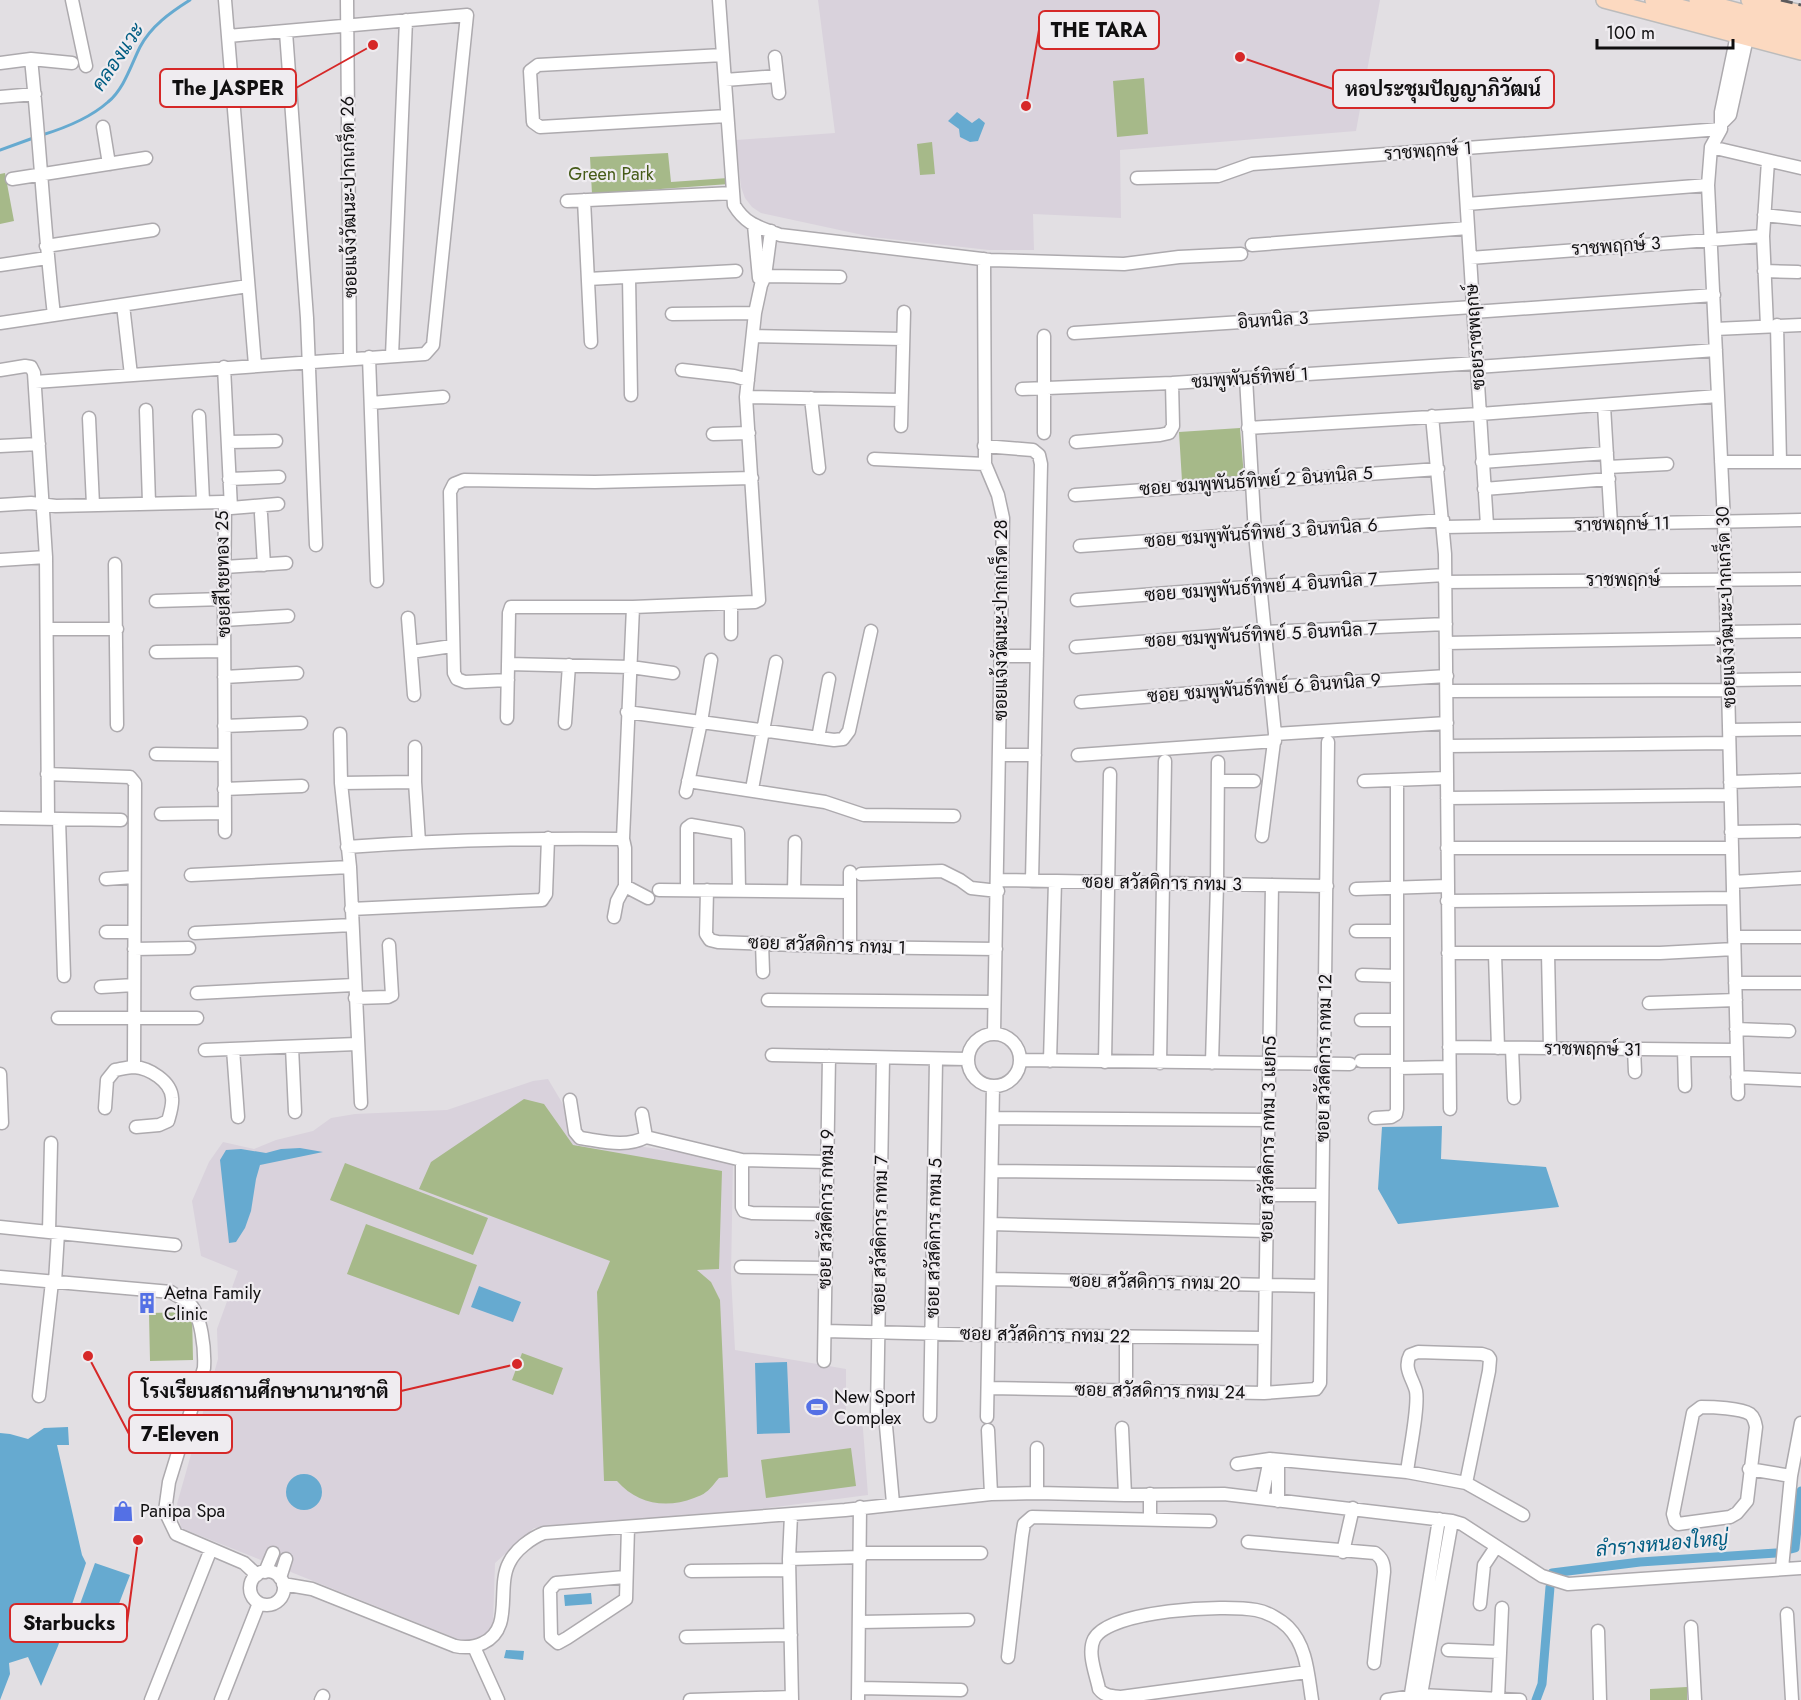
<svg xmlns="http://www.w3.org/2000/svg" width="1801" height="1700" font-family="Jost,Sarabun,sans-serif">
	<rect width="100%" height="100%" fill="#e2dfe3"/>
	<path fill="#d9d2dc" d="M818,0h562l-24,131 -236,19 1,68 -88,-4 1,36h-45l-117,-13 -111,-24 -9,-6 -7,-9 -4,-11 -5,-47 99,-7z
		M548,1079l35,59 150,22 -2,116 4,74 111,19v45l16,2 6,79 -115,15 -219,18 -39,35 -2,60 -4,11 -12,6 -14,1 -282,-113 -4,-24 41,-145 -1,-30 21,-58 -37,-15 -9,-55 17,-39 14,-20 31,7 22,-9 37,-9 18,-13 24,-4 92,-4 86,-29z"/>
	<path fill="#a6b989" d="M1144,78l4,56 -31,3 -4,-56z
		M932,142l3,32 -15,1 -3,-31z
		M668,153l3,29 57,-4 1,6 -137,10 -2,-37z
		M5,173l9,48 -14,3v-50z
		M1240,428l4,49 -62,4 -3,-49z
		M524,1099l20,5 29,41 149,26 -3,98 -22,1 14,12 9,18 8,177 -9,1c-4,4 -8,11 -13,14 -3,3 -8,4 -12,6 -28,11 -57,6 -77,-17h-13l-7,-189 13,-31 -191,-72 12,-27z
		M345,1163l143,55 -15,37 -143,-55z
		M366,1224l111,41 -18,50 -112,-41z
		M192,1312l1,48 -43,1 -1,-48z
		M522,1353l41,15 -10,27 -41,-15z
		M851,1448l5,38 -90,12 -5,-38z
		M1687,1687v13h-37v-11z"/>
	<path fill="#66aad0" d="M957,112l15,11 7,-5 6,5 -7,18 -8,1 -10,-5 -1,-8 -11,-8z
		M1442,1126l-1,33 105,8 13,40 -161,17 -20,-35 4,-62z
		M300,1148l23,4 -63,13 -4,14 -5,32 -6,17 -9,14 -7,1 -9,-83 6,-10 15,-1 25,4 15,-4z
		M479,1286l42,16 -8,20 -42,-15z
		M787,1362l3,71 -33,1 -2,-71z
		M68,1427l1,18h-12l25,110 4,8 -28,83 -17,40 -13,-29 -19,6 1,11 -10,26v-267l10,1 18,5 16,-11z
		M286 1492a18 18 0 1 1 36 0a18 18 0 1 1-36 0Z
		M95,1563l35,12 -25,65 -33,-14z
		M591,1593l1,11 -27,2 -1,-11z
		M506,1650l18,1 -1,9 -19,-2z"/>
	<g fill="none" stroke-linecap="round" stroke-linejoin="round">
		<path stroke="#66aad0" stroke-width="3" d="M42,135c23,-7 48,-17 66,-33 16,-13 23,-37 32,-55 11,-21 31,-35 50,-47
			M0,150l36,-13"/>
		<path stroke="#66aad0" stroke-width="9" d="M1791,1549l4,-1 6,-57
			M1552,1573l88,-11 136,-9
			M1536,1700l6,-16 8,-97"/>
		<defs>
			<path id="minor" d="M72,0l14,66
				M225,0l30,365
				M347,0l3,358
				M719,0l15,205c12,20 25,22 46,30l210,25 134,4 55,-7 62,-3
				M286,32l21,286 9,227
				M1737,35l-16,77v17l-10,18 -3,38 16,337 14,572
				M723,55l-185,10 -8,6 3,51 7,5 187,-11
				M775,57l4,36
				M31,59c9,85 13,171 23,256
				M0,63l31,-4 41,4
				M725,80l52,-4
				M0,97l35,-3
				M1722,123l8,-8 17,-77
				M103,127l6,37
				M1711,147l90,21
				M1463,148l24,377
				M1137,178l81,-2 34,-12 469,-35
				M12,179l134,-21
				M584,200l7,142
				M567,201l166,-8
				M1467,204l241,-19
				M1764,215l37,4
				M754,225l5,53
				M1252,245l216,-17
				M46,246l107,-16
				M1470,258l293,-22
				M984,259l1,205 13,31 5,23 -9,515
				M0,265l47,-7
				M1764,271l34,1
				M765,276l75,1
				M629,277l2,118
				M588,279l148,-8
				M123,305l8,70
				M1473,312l241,-17
				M672,314l83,-1
				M0,323l248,-37
				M1777,325l3,137
				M1767,326l-4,-90 5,-75
				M1715,329l86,-4
				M1074,333l399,-26
				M753,336l150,3
				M1044,336v97
				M392,356l14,-336
				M369,357l8,224
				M224,367l7,141 47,-4
				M1477,367l239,-17
				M0,370l25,-4 6,1 3,6 12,184 2,262
				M682,370l52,6 14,4
				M1246,378l9,156 20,200 -13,102
				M35,382l390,-28 8,-9 34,-330 -239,21
				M1022,389l150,-6 305,-20
				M746,397l155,3
				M811,398l8,70
				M371,403l72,-6
				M1604,406l7,118
				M146,410l3,93
				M199,416l4,85
				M1432,416l13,138 5,555
				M89,418l4,87
				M901,426l3,-114
				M1248,428l232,-14 238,-18
				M713,434l36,-1
				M228,442l48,-1
				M1076,442l84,-7 9,-2 4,-7 -1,-43
				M0,446l39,-2
				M984,446l49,4 6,5 2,9 -9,417
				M874,459l111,5
				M1482,462l125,-9
				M1721,462h80
				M1608,467l59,-3
				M229,479l50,-2
				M1484,489l125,-10
				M1075,495l363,-26
				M0,505l31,-2 25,3 167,-4 2,4 -1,93 1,233
				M261,514l3,51
				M1444,527l357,-7
				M1080,546l363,-26
				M0,560l46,-3
				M115,564l2,161
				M224,567l62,-4
				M1445,582l356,-3
				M1077,600l183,-14 185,-11
				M156,601l68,-2
				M408,618l6,77
				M224,620l64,-4
				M47,629h70
				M1726,632l75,-1
				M731,634v-31
				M1446,643l281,-5
				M1076,647l188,-15 182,-8
				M156,652l68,-1
				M411,652l41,-6
				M1001,656h36
				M508,664l123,3 42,6
				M224,677l73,-4
				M508,680l-43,2 -8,-3 -3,-6 -4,-181 4,-8 10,-4 131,2 157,-4
				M1728,680l73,-1
				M1447,691l281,-1
				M1081,702l188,-15 178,-11
				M627,712l207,28 9,-1 6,-8 22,-100
				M507,718l2,-105 2,-6h122l122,-5 4,-2 -13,-203 9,-84 6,-28 4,-9 6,-45
				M565,723l4,-58
				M224,726l77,-3
				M1729,730l72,-1
				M340,734l1,49 9,84 11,236
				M1275,734l172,-11
				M818,738l11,-59
				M1447,746l282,-3
				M415,747v35
				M156,754l68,1
				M999,755h36
				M1078,755l197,-14
				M47,774l83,3 5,6 -1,284
				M688,781l137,21 39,13 90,1
				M1218,781h36
				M1364,781l83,-3
				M1730,782l71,-2
				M341,783l74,-1 4,60
				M224,789l78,-3
				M752,789l24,-127
				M686,792l15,-70 10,-62
				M1447,798l283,-3
				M161,814l63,-1
				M0,818l121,2
				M59,819l5,157
				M1731,832l67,-1
				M347,847c92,-7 183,-9 276,-8
				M1447,848h285
				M861,874l81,-3 18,9 11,8 27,3
				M191,875l159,-8
				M106,879l28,-2
				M998,880l329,6
				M1733,882l68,-4
				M625,886l23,12
				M1356,889l91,-3
				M659,890l191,2
				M687,890v-62l4,-3 47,8 1,57
				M707,890l-1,44 4,6 8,2 132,5 146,2
				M794,891l1,-49
				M1447,901l286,-3
				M351,909l191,-9 4,-6 2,-56
				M614,917l3,-16 8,-15v-38l-2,-9 10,-232
				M1356,931h40
				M106,932h28
				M195,933l157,-8
				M1734,937h67
				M762,943l1,29
				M850,947v-75
				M134,949l55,-1
				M1448,953h212l74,-4
				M1548,953l2,95
				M1495,954l3,94
				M1362,975l34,1
				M1735,983h66
				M101,987l33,-2
				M197,993l157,-8
				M355,998l33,-1 4,-2 -3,-50
				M768,1000l226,2
				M1649,1003l87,-3
				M58,1018h139
				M1361,1020h36
				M1736,1029l53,2
				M968 1060a26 26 0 1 1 52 0a26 26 0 1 1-52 0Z
				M292,1047l3,65
				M1449,1047l288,3
				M1512,1048l2,50
				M233,1049l5,68
				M1634,1049l1,23
				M205,1050l152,-6
				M1684,1050l1,36
				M772,1055l195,4
				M1020,1060l330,4
				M1050,1061l5,-180
				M1361,1061h36
				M1105,1062l5,-288
				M1160,1063l5,-302
				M1212,1063l5,-179 1,-122
				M1397,1068l52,-1
				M0,1074l2,49
				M1737,1077l64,3
				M570,1100l5,32 5,6c22,3 46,10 66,-1
				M105,1108l2,-28 8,-10c6,-1 13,-3 19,-3 15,1 37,14 38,31 1,7 -2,16 -4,23l-9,4 -23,2
				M642,1114l4,23 96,23 85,2
				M993,1118l275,2
				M1375,1118l16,-1 5,-3 1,-5v-329
				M742,1160v47l2,4 8,2 74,1
				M992,1171l275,3
				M1268,1195h54
				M991,1224l275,7
				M0,1227l175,18
				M49,1232l2,-89
				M741,1267l84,1
				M0,1277l171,15c5,4 12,6 17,10 14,12 17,49 16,66l-35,114 -4,29 11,23 68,29 13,12
				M990,1279l330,7
				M55,1282l3,-49
				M825,1331l164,4 276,3
				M1126,1337v53
				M824,1361l5,-305
				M988,1388l276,5 52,-4 4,-6 8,-641
				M1264,1393l8,-508
				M39,1396l13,-114
				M1701,1407c11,0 40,1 49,7 4,3 5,8 6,13l-9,74 -10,12 -7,4 -52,7 -3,-3 -2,-7 20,-101z
				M877,1412l6,-354
				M930,1416l6,-356
				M987,1417l6,-331
				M886,1426l7,77
				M1122,1428l3,67
				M988,1430l3,64
				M1037,1448v45
				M1278,1460v41
				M1237,1464l33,-5 137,13 59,11 57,32
				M1749,1469l42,7 -9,92
				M1407,1472c2,-18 12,-65 9,-81 -3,-12 -13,-23 -6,-36l8,-3 64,2 6,2 2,3 -1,12 -23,112
				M1791,1476l10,-53
				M1262,1498l8,-39
				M791,1515l-2,44 3,141
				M1150,1519v-25
				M1248,1542l127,11c7,5 9,10 9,19l-10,91
				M1343,1552l10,-44
				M861,1553h120
				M789,1559l72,-2
				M691,1571l98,-1
				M250 1588a17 17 0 1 1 34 0a17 17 0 1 1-34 0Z
				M265,1572l8,-19
				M625,1577l-69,6 -6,7 1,47 7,6 9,-5 59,-39 2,-72
				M280,1578l6,-19
				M283,1584l29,5 143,57c10,2 18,2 28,-3 31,-14 13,-55 26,-80 6,-13 22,-25 35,-30l301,-23 146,-16 46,-1 88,2 99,-1 228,27 10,3 80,52 26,8 233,-16
				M1480,1604l4,-39 12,-18
				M1787,1614l5,86
				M860,1622l108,-2
				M1691,1627l4,73
				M1598,1631l2,69
				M686,1637l105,-2
				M474,1647l24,53
				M1448,1650l52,2
				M1008,1657l14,-121 2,-12 8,-7 178,4
				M1307,1672l-186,25c-9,-1 -17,-1 -22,-8 -3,-15 -12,-36 -5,-50 15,-29 131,-35 162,-29 11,2 24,9 32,17 19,19 20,48 24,73
				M859,1688l102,2
				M1498,1698l4,-90
				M151,1700l60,-151
				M221,1700l38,-97
				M321,1700l2,-4
				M690,1700l102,-3
				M858,1700l2,-193
				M1387,1700l33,-5 100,5
				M1410,1700l29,-181
				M1420,1700l32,-179"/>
			<path id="major" d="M1604,0l197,52
				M1653,0l148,39
				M1697,0l104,28
				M1749,0l52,13"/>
		</defs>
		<use href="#minor" stroke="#adaaae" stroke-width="15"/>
		<use href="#major" stroke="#bcbcbc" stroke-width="18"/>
		<use href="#minor" stroke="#fff" stroke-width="12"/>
		<use href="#major" stroke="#fcd9c0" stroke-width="15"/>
		<path stroke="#5c5a5c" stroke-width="3" stroke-dasharray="12 6" stroke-linecap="butt" d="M1781,0l20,5"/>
	</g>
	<defs>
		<symbol id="building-bare" viewBox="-9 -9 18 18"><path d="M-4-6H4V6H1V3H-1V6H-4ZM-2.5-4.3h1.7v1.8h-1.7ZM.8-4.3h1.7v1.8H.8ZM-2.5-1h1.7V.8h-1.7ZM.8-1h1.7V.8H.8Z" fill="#5470e5" stroke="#efecf0" stroke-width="2.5" paint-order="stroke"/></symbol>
		<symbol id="stadium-bare" viewBox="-9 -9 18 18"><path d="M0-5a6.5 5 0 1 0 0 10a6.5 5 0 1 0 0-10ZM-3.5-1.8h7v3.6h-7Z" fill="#5470e5" stroke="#efecf0" stroke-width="2.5" paint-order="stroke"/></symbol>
		<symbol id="shop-bare" viewBox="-9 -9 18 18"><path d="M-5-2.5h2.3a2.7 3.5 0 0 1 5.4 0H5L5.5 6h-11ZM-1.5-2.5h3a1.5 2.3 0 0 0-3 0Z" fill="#5470e5" stroke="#efecf0" stroke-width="2.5" paint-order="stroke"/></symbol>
	</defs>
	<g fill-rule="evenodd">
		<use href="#building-bare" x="132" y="1288" width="30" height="30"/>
		<use href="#stadium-bare" x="802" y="1392" width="30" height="30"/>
		<use href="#shop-bare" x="108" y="1496" width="30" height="30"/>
	</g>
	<g text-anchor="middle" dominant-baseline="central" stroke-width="4.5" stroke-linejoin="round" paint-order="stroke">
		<g font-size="18" fill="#100f10" stroke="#efecf0">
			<text transform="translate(1428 151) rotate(-4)">ราชพฤกษ์ 1</text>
			<text transform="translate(349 197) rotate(-91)">ซอยแจ้งวัฒนะ-ปากเกร็ด 26</text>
			<text transform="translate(1616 246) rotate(-4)">ราชพฤกษ์ 3</text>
			<text transform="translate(1273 320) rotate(-4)">อินทนิล 3</text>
			<text transform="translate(1475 337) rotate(-94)">ซอยราชพฤกษ์</text>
			<text transform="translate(1250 378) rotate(-4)">ชมพูพันธ์ทิพย์ 1</text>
			<text transform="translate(1256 481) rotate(-4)">ซอย ชมพูพันธ์ทิพย์ 2 อินทนิล 5</text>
			<text transform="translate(1622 524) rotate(-1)">ราชพฤกษ์ 11</text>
			<text transform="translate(1261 533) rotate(-4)">ซอย ชมพูพันธ์ทิพย์ 3 อินทนิล 6</text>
			<text transform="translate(223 574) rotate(-91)">ซอยสีไชยทอง 25</text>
			<text x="1623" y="580">ราชพฤกษ์</text>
			<text transform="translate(1261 587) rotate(-4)">ซอย ชมพูพันธ์ทิพย์ 4 อินทนิล 7</text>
			<text transform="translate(1726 607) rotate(-92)">ซอยแจ้งวัฒนะ-ปากเกร็ด 30</text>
			<text transform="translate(1001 620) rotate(-90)">ซอยแจ้งวัฒนะ-ปากเกร็ด 28</text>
			<text transform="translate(1261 635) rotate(-3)">ซอย ชมพูพันธ์ทิพย์ 5 อินทนิล 7</text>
			<text transform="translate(1264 688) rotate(-4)">ซอย ชมพูพันธ์ทิพย์ 6 อินทนิล 9</text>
			<text transform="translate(1162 883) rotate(1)">ซอย สวัสดิการ กทม 3</text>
			<text transform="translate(827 945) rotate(2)">ซอย สวัสดิการ กทม 1</text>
			<text transform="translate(1593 1049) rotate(1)">ราชพฤกษ์ 31</text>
			<text transform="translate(1324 1058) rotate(-89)">ซอย สวัสดิการ กทม 12</text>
			<text transform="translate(1268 1139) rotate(-89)">ซอย สวัสดิการ กทม 3 แยก5</text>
			<text transform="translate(826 1209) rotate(-89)">ซอย สวัสดิการ กทม 9</text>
			<text transform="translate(880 1235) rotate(-89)">ซอย สวัสดิการ กทม 7</text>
			<text transform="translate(934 1238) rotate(-89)">ซอย สวัสดิการ กทม 5</text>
			<text transform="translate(1155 1282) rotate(1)">ซอย สวัสดิการ กทม 20</text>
			<text transform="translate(1045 1335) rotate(1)">ซอย สวัสดิการ กทม 22</text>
			<text transform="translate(1160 1391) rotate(1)">ซอย สวัสดิการ กทม 24</text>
		</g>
		<g font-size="18" fill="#465b18" stroke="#efecf0">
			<text x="611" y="174">Green Park</text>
		</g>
		<g font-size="18" fill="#100f10" stroke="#efecf0" text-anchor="start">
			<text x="164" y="1293">Aetna Family<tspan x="164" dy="21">Clinic</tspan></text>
			<text x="834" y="1397">New Sport<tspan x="834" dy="21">Complex</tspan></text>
			<text x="140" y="1511">Panipa Spa</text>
		</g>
		<g font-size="20" font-style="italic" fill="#015d82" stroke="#efecf0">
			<text transform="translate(118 57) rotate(-56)">คลองแวะ</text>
			<text transform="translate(1662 1544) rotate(-5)">ลำรางหนองใหญ่</text>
		</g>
	</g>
	<path fill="none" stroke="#d62828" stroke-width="2" d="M1026 106L1039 30M373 45L296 88M1240 57L1333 89M517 1364L401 1391M88 1356L129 1434M138 1540L127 1623"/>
	<g fill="#d62828" stroke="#efecf0" stroke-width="2">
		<circle cx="1026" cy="106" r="6"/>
		<circle cx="373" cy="45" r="6"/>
		<circle cx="1240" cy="57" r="6"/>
		<circle cx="517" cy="1364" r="6"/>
		<circle cx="88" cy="1356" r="6"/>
		<circle cx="138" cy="1540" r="6"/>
	</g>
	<g fill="#efecf0" stroke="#d62828" stroke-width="2">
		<rect x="1039" y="11" width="120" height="38" rx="6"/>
		<rect x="160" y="69" width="136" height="38" rx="6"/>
		<rect x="1333" y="70" width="221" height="38" rx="6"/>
		<rect x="129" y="1372" width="272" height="38" rx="6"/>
		<rect x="129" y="1415" width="103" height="38" rx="6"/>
		<rect x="10" y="1604" width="117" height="38" rx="6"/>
	</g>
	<g font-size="20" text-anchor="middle" font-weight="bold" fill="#100f10">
		<text x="1099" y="37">THE TARA</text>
		<text x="228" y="95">The JASPER</text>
		<text x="1443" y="96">หอประชุมปัญญาภิวัฒน์</text>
		<text x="265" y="1398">โรงเรียนสถานศึกษานานาชาติ</text>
		<text x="180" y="1441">7-Eleven</text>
		<text x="69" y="1630">Starbucks</text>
	</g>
	<path d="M1597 39v9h136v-9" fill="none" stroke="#100f10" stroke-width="3"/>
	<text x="1606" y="39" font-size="18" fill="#100f10" stroke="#efecf0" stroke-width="4.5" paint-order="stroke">100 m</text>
</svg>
